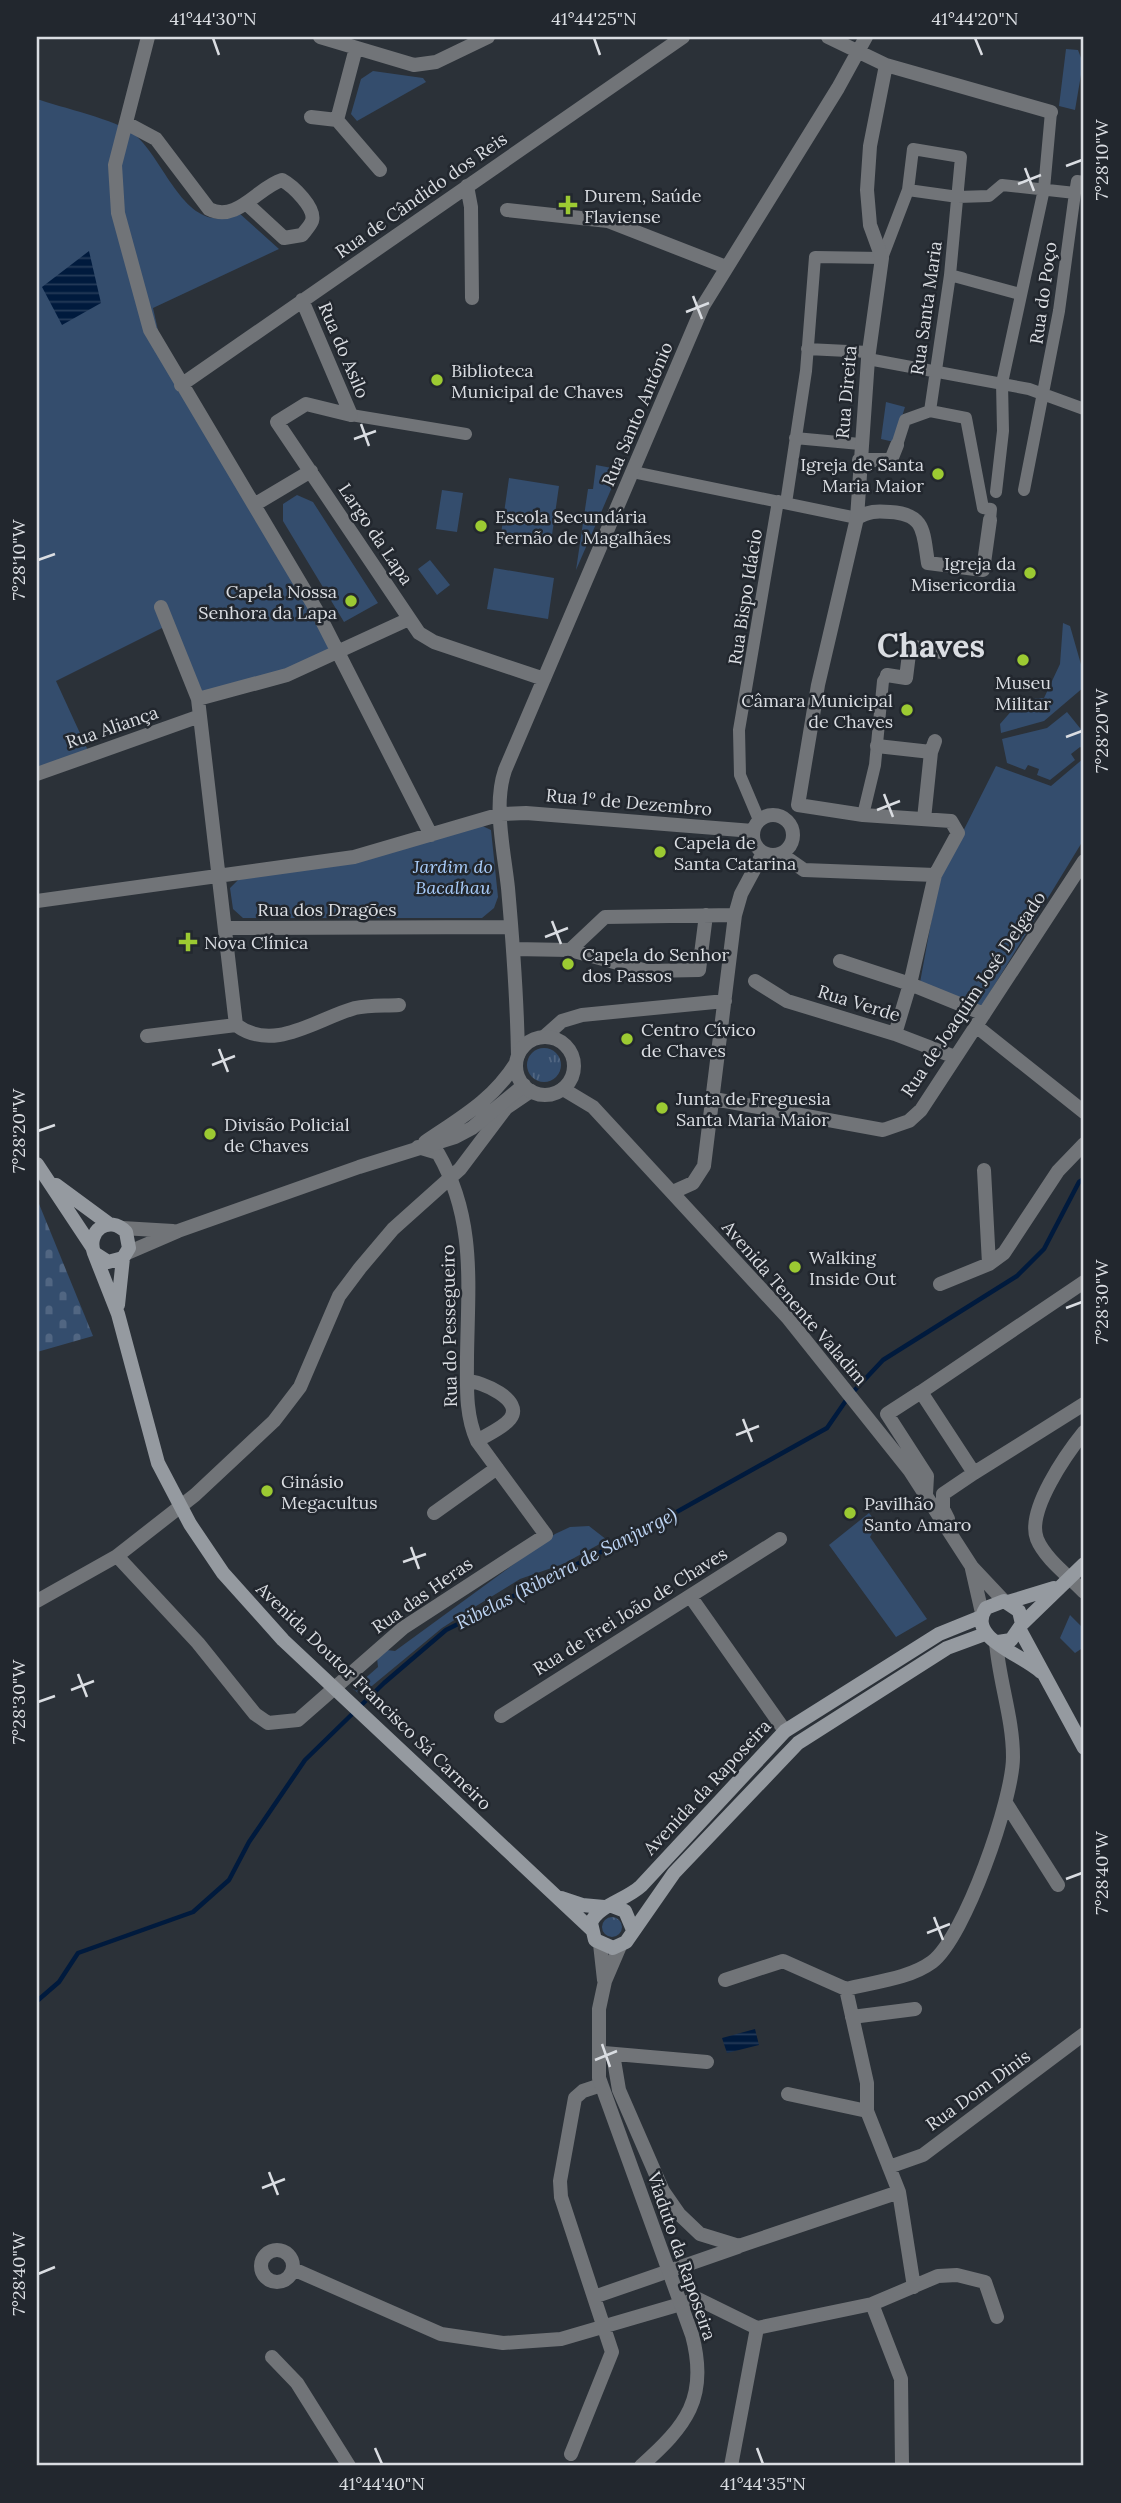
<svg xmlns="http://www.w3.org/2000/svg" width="1121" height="2503" font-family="Lora,serif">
	<defs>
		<pattern id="grass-tufts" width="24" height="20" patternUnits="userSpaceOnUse" patternTransform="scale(1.75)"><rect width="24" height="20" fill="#344d6d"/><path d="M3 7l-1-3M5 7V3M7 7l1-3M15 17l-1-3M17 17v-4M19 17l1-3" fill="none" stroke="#516682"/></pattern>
		<pattern id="cemetery-stones" width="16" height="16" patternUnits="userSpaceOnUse" patternTransform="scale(1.75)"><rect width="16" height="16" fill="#344d6d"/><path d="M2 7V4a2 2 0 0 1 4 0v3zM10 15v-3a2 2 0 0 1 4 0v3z" fill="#516682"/></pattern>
		<pattern id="water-rules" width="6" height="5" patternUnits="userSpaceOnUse" patternTransform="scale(1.75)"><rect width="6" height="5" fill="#001a3d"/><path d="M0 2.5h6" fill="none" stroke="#253b59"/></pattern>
	</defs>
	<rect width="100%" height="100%" fill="#2b3138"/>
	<path fill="url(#grass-tufts)" d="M527 1065a17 17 0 1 1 34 0a17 17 0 1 1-34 0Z
		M602 1927a10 10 0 1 1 20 0a10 10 0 1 1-20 0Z"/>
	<path fill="url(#cemetery-stones)" d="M37,1199l56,137 -56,16z"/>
	<path fill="#344d6d" d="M1066,49l12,1 5,13 -8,47 -16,-4z
		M373,71l50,7 3,4 -69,39 -6,-7 10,-35z
		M37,99c22,8 81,21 97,35 32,26 52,106 105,79l40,36 -126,59 12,54 172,291 -132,44 -37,-72 -112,56 34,74 -53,18z
		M886,402l19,5 -11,35 -13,-3z
		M596,465l16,3 4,10 -40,92 12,-81h5z
		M509,478l50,8 -8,56 -50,-8z
		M442,490l21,3 -6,39 -21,-3z
		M297,495l16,7 65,101 -34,19 -61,-101v-17z
		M430,560l20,25 -13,10 -19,-26z
		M494,568l60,10 -6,41 -61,-10z
		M1063,623l7,3 14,49v12l-40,34 -43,12 -1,-9 21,-24 23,-2 16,-34z
		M1067,712l17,21v16l-4,-2 -9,7 4,6 -25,20 -13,-5 2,-6 -11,-4 -3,5 -18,-7 -5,-24 45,-11z
		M1084,758v81l-106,173 -59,-24 20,-109 57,-113 55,20z
		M476,823l15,7 7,67 -4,11 -12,10h-239l-10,-9 -3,-21 9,-9z
		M869,1513l8,10 -7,14 57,82 -31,18 -67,-92z
		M589,1526l18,14 -44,24 -43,15 -47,29 -31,20 -81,67 -8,-6 25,-22 -1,-9 10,-8 8,1 160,-117 15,-7z
		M1070,1615l14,14v18l-9,6 -15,-15z"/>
	<path fill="url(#water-rules)" d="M89,251l12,52 -39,22 -20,-38z
		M755,2029l4,16 -32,8 -5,-15z"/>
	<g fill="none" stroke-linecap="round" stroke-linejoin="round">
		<path stroke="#001a3d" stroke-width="4.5" d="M853,1392l30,-32 134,-84 27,-27 35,-67 5,-3
			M37,2001l22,-19 19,-29 115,-41 36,-32 20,-38 56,-82 79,-77 62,-53 193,-97 188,-105 20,-29"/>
		<path stroke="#717478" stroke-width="12" d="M908,190l50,7 31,-1 13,-11 73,8
			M950,275l70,19
			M807,349l61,3
			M868,359l161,30 55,20
			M930,411l36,7 17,90 8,1 -1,11
			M351,415l115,19
			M795,438l65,6
			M633,472l224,46
			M1024,490l35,-179 16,-118 2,-12 7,1
			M996,492l7,-61 -1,-48 42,-194 7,-77
			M786,503l20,-132 9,-114 67,1 26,-68 5,-41 48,8 -11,118 -20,136 -25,9 -8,25
			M863,815l12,-50 8,-84 4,-6
			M759,820l-19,-45 -1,-45 39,-229"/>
		<path stroke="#717478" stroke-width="14" d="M148,37l-33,128 3,48 32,117 167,281 114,224
			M320,37l94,28 22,-3 52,-25
			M828,37l58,28 165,47
			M356,48l-19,72 43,50
			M311,117l26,3
			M128,124l28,15 53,70c28,14 49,-22 73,-29 11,6 34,28 30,41 -2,5 -7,10 -10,14l-18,3 -38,-35
			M467,186l4,21 1,91
			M507,210l101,11 118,46
			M302,300l49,115
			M181,385l502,-348
			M351,415l-45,-11 -29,18 142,211 15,9 110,37
			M859,460h32l6,-15
			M254,505l57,-34
			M857,518c12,-7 19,-7 33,-6 36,2 33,21 38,51l55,7 7,-50
			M161,607l37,92 38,326
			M887,675l19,3 4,-32 31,6
			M198,699l89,-24 122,-56
			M877,746l54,6
			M37,774l163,-58
			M798,805l20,-120 39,-167 11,-159 14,-101 -12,-33 -3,-35 3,-44 16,-81
			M798,805l65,10 88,6 7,12 -23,42 -25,109 -15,50
			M753 835a20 20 0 1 1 40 0a20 20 0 1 1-40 0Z
			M924,819l7,-67 4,-11
			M781,854l23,16 131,5
			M37,901l317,-44 147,-43 25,-1 227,18
			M226,928l285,-1
			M513,949l57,1 77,21 52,-1 7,-55
			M570,950l35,-33 130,-2
			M840,961l70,23 74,30
			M755,981l32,20 108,33 60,23
			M236,1025c38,28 80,-6 119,-17 14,-3 30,-2 44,-3
			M976,1026l108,86
			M147,1036l89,-11
			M544,1037l18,-16 20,-6 143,-14
			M518,1055c-1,-56 -5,-111 -10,-167 -4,-37 -15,-83 -3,-118l198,-464 135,-218 28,-51
			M563,1089l30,18 194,210 123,154 62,96 32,34
			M714,1099l169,31 26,-9 12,-11 163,-249
			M984,1170l5,94
			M673,1192l20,-9 11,-17 31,-251 6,-21 22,-41
			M940,1284l49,-20 15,-11 54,-82 26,-27
			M467,1381c14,0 58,19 43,38 -7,9 -24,16 -33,22
			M921,1392l163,-110
			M1084,1432c-17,21 -58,79 -47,107 8,20 33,38 47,53
			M974,1473l110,-69
			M926,1494l1,-18 -40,-62 34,-22 53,81 -31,21v15l5,10
			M434,1513l63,-45
			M117,1556l81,87 57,71 13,9 30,-3 105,-92 143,-93 -69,-94c-12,-27 -10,-55 -10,-84 1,-73 9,-138 -29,-204l-20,-6
			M972,1569l10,44
			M690,1596l95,135
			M37,1601l80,-45 78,-61 79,-74 26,-34 39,-91 21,-28 33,-39 67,-60 46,-61 25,-17
			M501,1716l279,-177
			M1006,1803l52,82
			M725,1980l58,-19 63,28
			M846,1989c27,-7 63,-10 86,-27 33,-25 81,-163 81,-205 0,-39 -14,-76 -17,-115
			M846,1989l21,94v28l32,81 15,95
			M852,2017l63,-8
			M604,2053l103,9
			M613,2054l6,36 44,101 16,23 21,20 39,12 160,-54
			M788,2094l79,17
			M889,2167l34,-12 161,-121
			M261 2266a16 16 0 1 1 32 0a16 16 0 1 1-32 0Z
			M293,2269l148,65 62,9 58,-4 137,-40 59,29 115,-24 66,-28 19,-1 28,7 12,35
			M594,2297l144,-50
			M872,2304l29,75 1,87
			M272,2357l25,26 52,83
			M571,2454l41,-102 -51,-155 -1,-16 15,-83 8,-7 18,-6
			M731,2466l26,-138"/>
		<path stroke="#717478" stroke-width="14" d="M516 1066a29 29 0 1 1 58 0a29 29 0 1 1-58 0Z
			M425,1142c35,-24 67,-41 91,-79
			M122,1228l51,3
			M127,1253l51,-22 181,-64 96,-30 17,-9 52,-43
			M600,1944l4,36
			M620,1946l-15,35 -6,28v69l93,257c17,63 -6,91 -51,131"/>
		<path stroke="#959aa0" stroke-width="14" d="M37,1164l55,83
			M56,1185l53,39
			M94,1253l14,9 15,-4 6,-10 -3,-16c-17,-18 -40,-1 -32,21l24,61 40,149 32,61 33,49 60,67 308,289
			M118,1305l5,-47
			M1008,1602l46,-14
			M981,1617l-42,17 -154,97 -144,155c-15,14 -44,20 -50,37l4,17 18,8 13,-6 48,-69 124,-130 149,-95 38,-14
			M1022,1624l62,-60
			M1020,1630l64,118
			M998,1642l13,-2 11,-16 -3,-13 -15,-10 -18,7c-20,30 34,45 55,64
			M561,1898l21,7 22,2
			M612,1906l13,5 8,19"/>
	</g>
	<path fill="none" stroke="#dadde2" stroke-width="2.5" d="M213,38l6,17M594,38l6,17M975,38l7,17M1066,166l16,-6M1025,168l9,23M1018,184l23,-9M693,296l9,23M686,312l23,-9M361,424l8,22M354,439l22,-8M38,560l17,-6M1066,737l16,-6M884,794l9,23M877,810l23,-9M552,921l9,23M545,937l23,-9M219,1049l9,23M212,1065l23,-9M38,1131l17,-6M1066,1308l16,-6M743,1419l9,23M736,1435l23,-9M411,1547l8,22M403,1562l23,-8M78,1674l9,23M71,1690l23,-9M38,1702l17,-6M1066,1879l16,-6M934,1917l9,23M927,1933l23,-9M602,2044l8,23M595,2060l22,-9M269,2172l9,23M262,2188l23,-9M38,2274l17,-7M375,2448l7,16M757,2448l6,16"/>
	<g fill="#9cca32" stroke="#22272e" stroke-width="2.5">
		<path d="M564.5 194.5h7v7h7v7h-7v7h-7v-7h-7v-7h7z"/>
		<circle cx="437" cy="380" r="7"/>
		<circle cx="938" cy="474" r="7"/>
		<circle cx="481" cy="526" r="7"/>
		<circle cx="1030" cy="573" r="7"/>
		<circle cx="351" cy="601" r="7"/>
		<circle cx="1023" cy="660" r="7"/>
		<circle cx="907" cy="710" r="7"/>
		<circle cx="660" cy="852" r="7"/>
		<path d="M184.5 931.5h7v7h7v7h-7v7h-7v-7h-7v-7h7z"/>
		<circle cx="568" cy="964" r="7"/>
		<circle cx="627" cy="1039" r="7"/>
		<circle cx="662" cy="1108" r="7"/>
		<circle cx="210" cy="1134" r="7"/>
		<circle cx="795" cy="1267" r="7"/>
		<circle cx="267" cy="1491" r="7"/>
		<circle cx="850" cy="1513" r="7"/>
	</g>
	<g text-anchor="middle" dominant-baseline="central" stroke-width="5" stroke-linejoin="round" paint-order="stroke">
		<g font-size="18" fill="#dadde2" stroke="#22272e">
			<text transform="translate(421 195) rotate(-35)">Rua de Cândido dos Reis</text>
			<text transform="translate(1043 293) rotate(-82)">Rua do Poço</text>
			<text transform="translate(926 308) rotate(-82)">Rua Santa Maria</text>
			<text transform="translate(344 350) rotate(67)">Rua do Asilo</text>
			<text transform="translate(846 392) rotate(-85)">Rua Direita</text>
			<text transform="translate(637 414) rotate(-67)">Rua Santo António</text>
			<text transform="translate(376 534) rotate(56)">Largo da Lapa</text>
			<text transform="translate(745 597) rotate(-81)">Rua Bispo Idácio</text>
			<text transform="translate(112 727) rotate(-19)">Rua Aliança</text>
			<text transform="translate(629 802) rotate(5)">Rua 1º de Dezembro</text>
			<text x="327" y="909">Rua dos Dragões</text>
			<text transform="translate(973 994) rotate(-56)">Rua de Joaquim José Delgado</text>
			<text transform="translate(859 1003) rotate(17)">Rua Verde</text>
			<text transform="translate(795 1303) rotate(49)">Avenida Tenente Valadim</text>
			<text transform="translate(449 1326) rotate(-91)">Rua do Pessegueiro</text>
			<text transform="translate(422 1595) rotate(-35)">Rua das Heras</text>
			<text transform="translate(630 1611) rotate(-32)">Rua de Frei João de Chaves</text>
			<text transform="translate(374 1696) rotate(44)">Avenida Doutor Francisco Sá Carneiro</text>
			<text transform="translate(707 1787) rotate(-47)">Avenida da Raposeira</text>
			<text transform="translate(978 2090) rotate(-36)">Rua Dom Dinis</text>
			<text transform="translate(682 2256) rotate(71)">Viaduto da Raposeira</text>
		</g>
		<g font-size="18" fill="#dadde2" stroke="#22272e" text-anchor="start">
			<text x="584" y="195">Durem, Saúde<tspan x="584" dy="21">Flaviense</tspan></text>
			<text x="451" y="370">Biblioteca<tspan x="451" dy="21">Municipal de Chaves</tspan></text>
			<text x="924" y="464" text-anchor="end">Igreja de Santa<tspan x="924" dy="21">Maria Maior</tspan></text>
			<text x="495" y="516">Escola Secundária<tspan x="495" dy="21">Fernão de Magalhães</tspan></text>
			<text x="1016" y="563" text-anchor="end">Igreja da<tspan x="1016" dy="21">Misericordia</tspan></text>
			<text x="337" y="591" text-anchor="end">Capela Nossa<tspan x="337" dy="21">Senhora da Lapa</tspan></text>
			<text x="1023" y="682" text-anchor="middle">Museu<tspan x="1023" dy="21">Militar</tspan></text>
			<text x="893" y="700" text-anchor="end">Câmara Municipal<tspan x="893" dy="21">de Chaves</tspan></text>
			<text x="674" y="842">Capela de<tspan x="674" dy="21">Santa Catarina</tspan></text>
			<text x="204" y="942">Nova Clínica</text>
			<text x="582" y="954">Capela do Senhor<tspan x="582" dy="21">dos Passos</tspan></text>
			<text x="641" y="1029">Centro Cívico<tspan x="641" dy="21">de Chaves</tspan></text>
			<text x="676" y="1098">Junta de Freguesia<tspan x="676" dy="21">Santa Maria Maior</tspan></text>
			<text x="224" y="1124">Divisão Policial<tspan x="224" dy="21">de Chaves</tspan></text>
			<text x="809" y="1257">Walking<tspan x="809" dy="21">Inside Out</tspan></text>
			<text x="281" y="1481">Ginásio<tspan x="281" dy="21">Megacultus</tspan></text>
			<text x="864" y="1503">Pavilhão<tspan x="864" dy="21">Santo Amaro</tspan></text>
		</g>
		<g font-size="18" font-style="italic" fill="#a9cdfb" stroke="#22272e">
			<text x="453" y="866">Jardim do<tspan x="453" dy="21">Bacalhau</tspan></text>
		</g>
		<g font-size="19" font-style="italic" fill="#bdd4f3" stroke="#22272e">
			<text transform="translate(566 1568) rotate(-27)">Ribelas (Ribeira de Sanjurge)</text>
		</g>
		<g font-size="32" font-weight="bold" fill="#dadde2" stroke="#22272e">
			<text x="931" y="645">Chaves</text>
		</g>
	</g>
	<rect width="1121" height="2503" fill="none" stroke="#22272e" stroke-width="77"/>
	<rect x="38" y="38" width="1044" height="2426" fill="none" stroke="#dadde2" stroke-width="2.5"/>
	<g font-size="18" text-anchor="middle" fill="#dadde2">
		<text x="213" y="25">41°44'30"N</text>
		<text x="594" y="25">41°44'25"N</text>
		<text x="975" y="25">41°44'20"N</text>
		<text transform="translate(1102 160) rotate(-90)" y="6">7°28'10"W</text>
		<text transform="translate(19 560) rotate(-90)" y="6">7°28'10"W</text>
		<text transform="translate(1102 731) rotate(-90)" y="6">7°28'20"W</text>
		<text transform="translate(19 1131) rotate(-90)" y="6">7°28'20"W</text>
		<text transform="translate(1102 1302) rotate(-90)" y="6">7°28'30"W</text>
		<text transform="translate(19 1702) rotate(-90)" y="6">7°28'30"W</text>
		<text transform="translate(1102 1873) rotate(-90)" y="6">7°28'40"W</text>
		<text transform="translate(19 2274) rotate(-90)" y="6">7°28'40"W</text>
		<text x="382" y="2490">41°44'40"N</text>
		<text x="763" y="2490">41°44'35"N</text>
	</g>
</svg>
